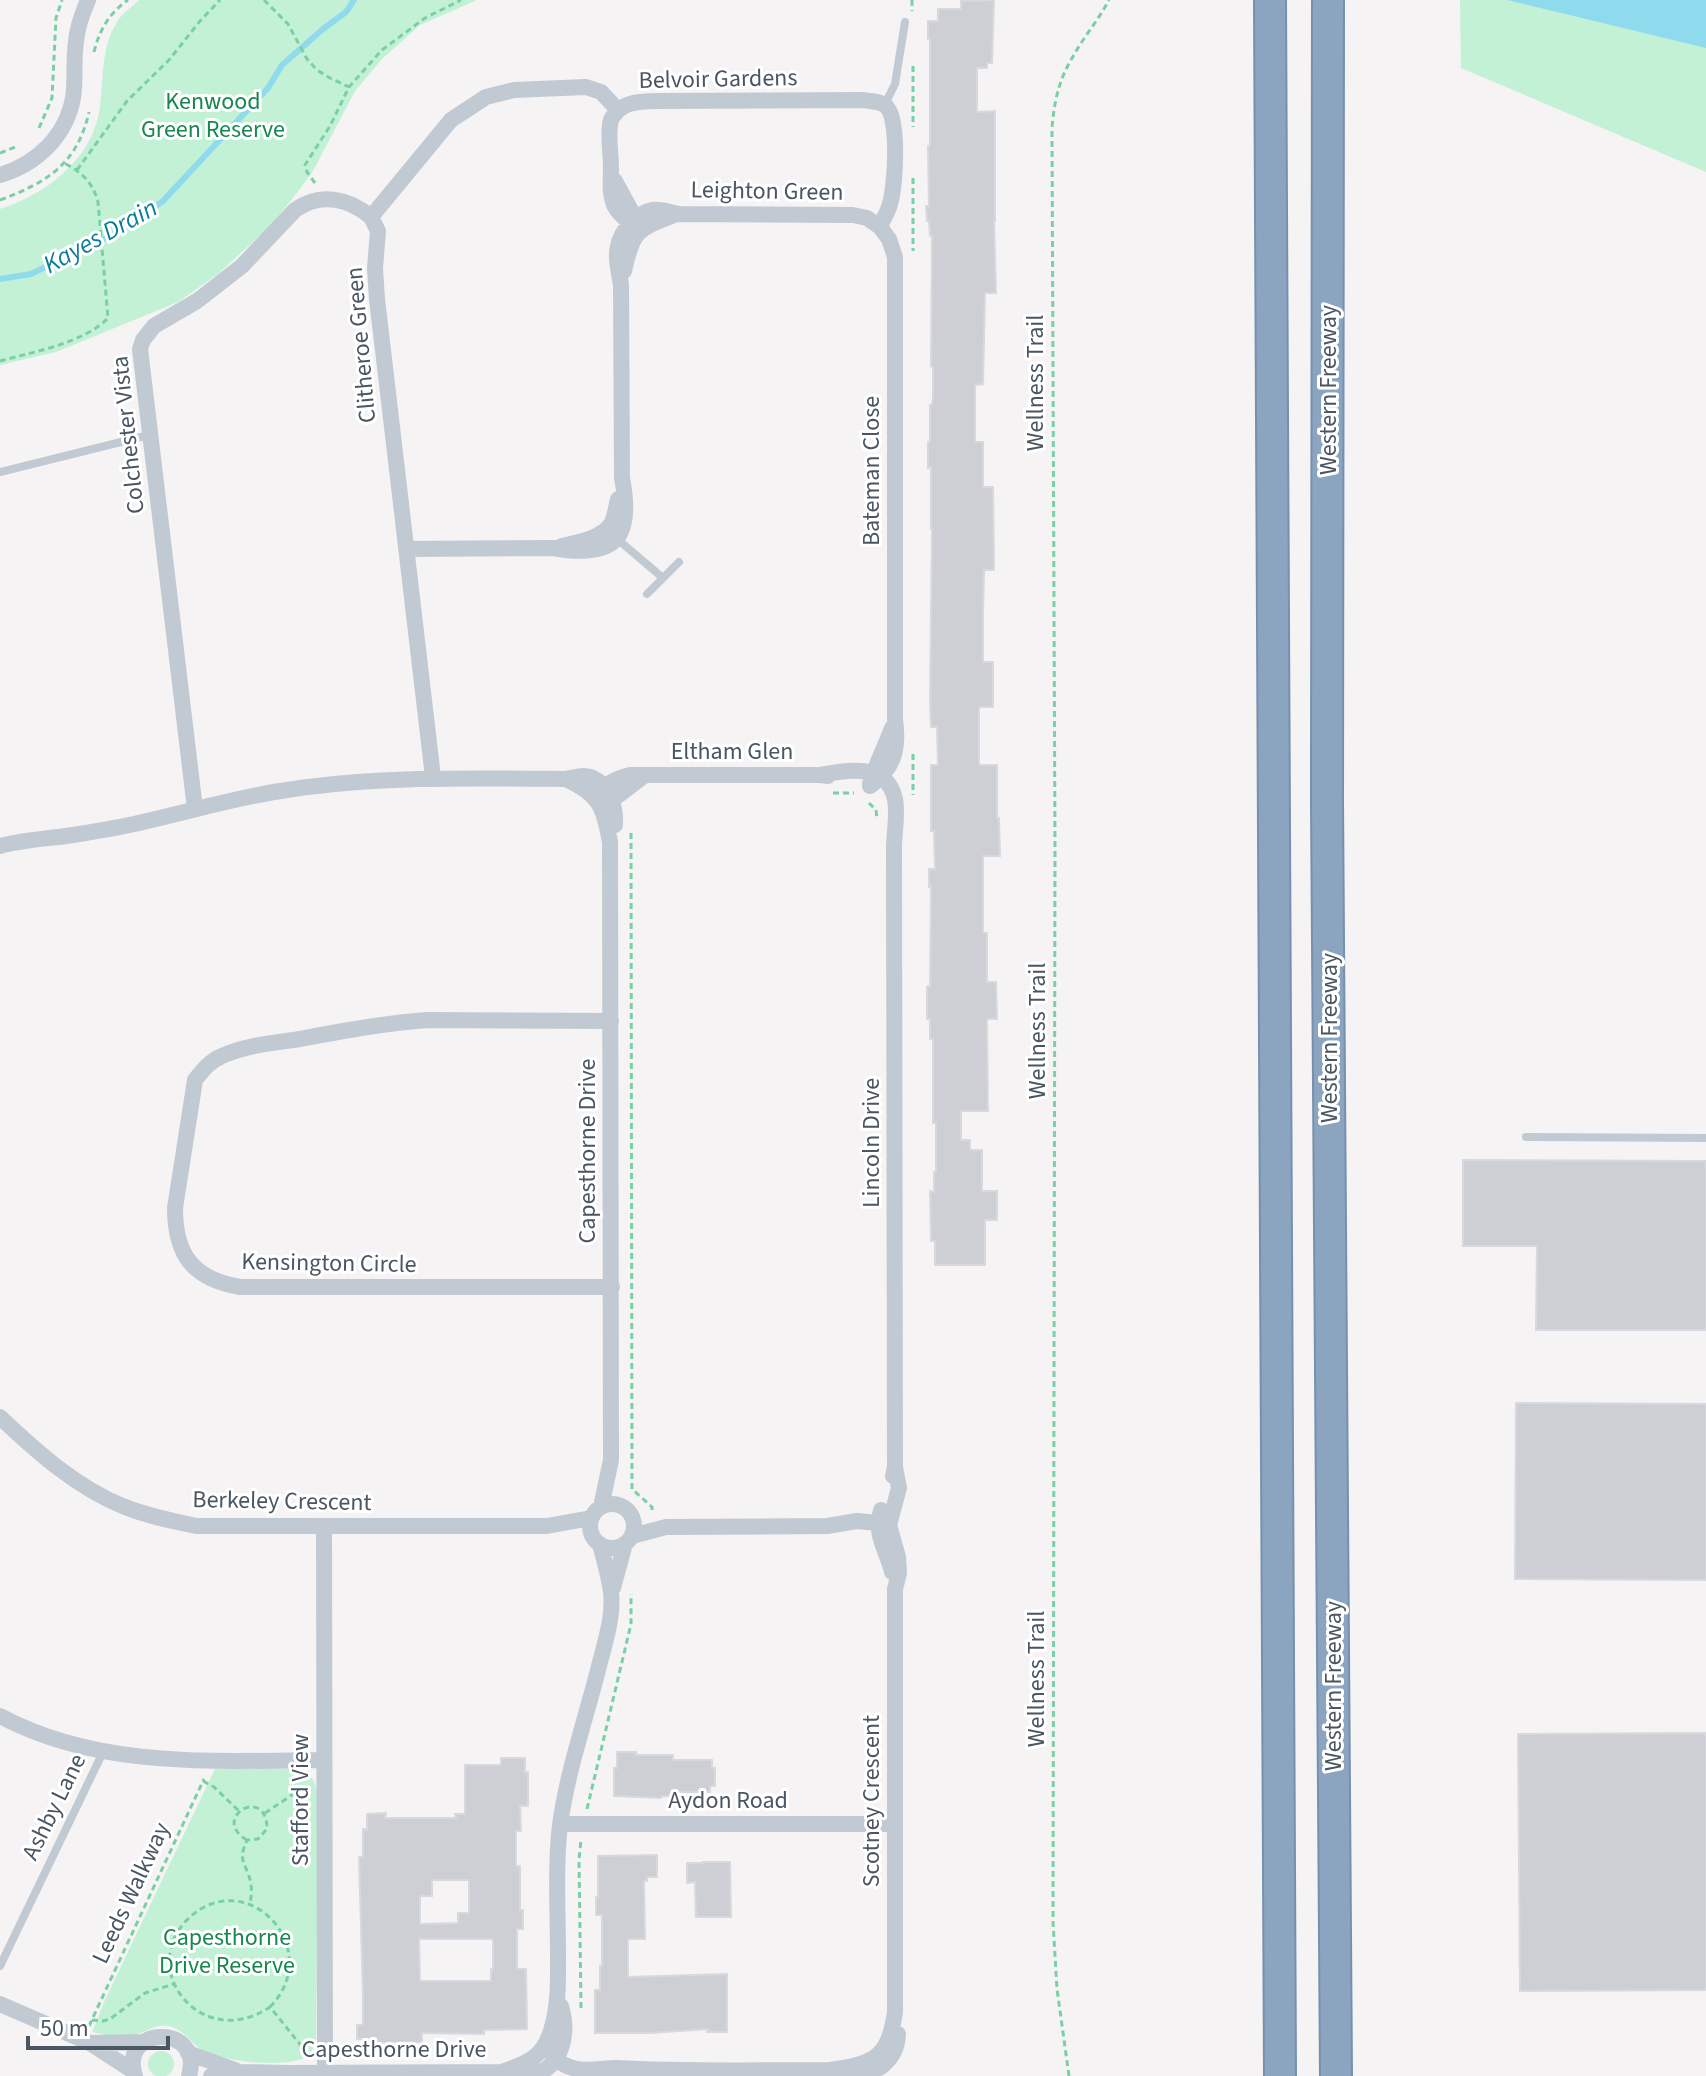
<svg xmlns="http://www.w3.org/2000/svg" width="1706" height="2076" font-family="'Source Sans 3',sans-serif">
	<rect width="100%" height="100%" fill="#f5f3f3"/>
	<path fill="#c3f1d5" d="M139,0h338l-57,25 -38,34 -27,32 -42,80 -20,27 -23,28 -52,48 -40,28 -17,7 -105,43 -56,13v-156c44,-14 90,-48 99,-96 5,-31 1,-64 18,-91 5,-9 15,-15 22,-22z
		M1460,0h246v172l-245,-104z
		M215,1769h83c20,7 20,22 20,41l-2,231 -5,13c-19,16 -85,8 -107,-3 -13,-7 -19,-21 -35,-25 -13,-3 -22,6 -35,9 -15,4 -27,0 -42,-3l13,-32z
		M148 2064a13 13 0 1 1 26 0a13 13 0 1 1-26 0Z"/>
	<path fill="#90daee" d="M1507,0h199v48z"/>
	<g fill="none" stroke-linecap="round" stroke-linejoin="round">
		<path stroke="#90daee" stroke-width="6" d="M0,279l31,-5 81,-39 26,-16 25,-18 105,-113 14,-23 41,-36 23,-17 8,-12"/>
	</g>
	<path fill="#cdcfd5" stroke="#d7d9de" stroke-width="2" fill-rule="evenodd" d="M994,0l-2,63h-5v5h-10v44l18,-1v110h-1l2,72h-11l-2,91 -8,1v57h8v45h10l1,83h-10l-1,42v50h10v45h-14v58h18v53h2l1,38h-17v77h4v49h9l1,37h-10l1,92h-27v29h9v10h12v41h15v29h-12v45h-50v-24h-4l-1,-50 4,1v-20h2v-49h-3v-84h-3v-20h-3v-32l3,-1 1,-99h-2v-18h6l-1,-38h-3v-66h7l-1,-38h-6l-1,-28 2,-170h-1v-62l-3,1v-26h2v-37h2l1,-7v-30l-2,-2 1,-130h-2l-1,-15h-2l-1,-15h3l-1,-60h2v-107h-2v-18h10v-12h23v-8z
		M1463,1160l243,1v169h-170l1,-84h-74z
		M1516,1403l190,1v176l-191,-1z
		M1706,1733v257l-186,1 -2,-257z
		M617,1752h19v3h37v5h39v8h3v18h-5v6h-36v4h-12l-1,2 -47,-2v-28h3z
		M501,1758h24v14h3v34h-8l1,25h-5v35h4v44h3v19h-6v40h9l1,60 -43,1v4l-62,-1v9l-51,1v-4h-14v-14h6v-29l-4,-139h4v-28l4,1v-16l19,-1 -1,5h71l-1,-4h10v-49h36zM432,1880h37v33h-11v10l-38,1v-28h12zM419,1939h74v30h-2v12h-71z
		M657,1855v22h-10v4h-3l1,58h-17v38l99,-3v58h-20l1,-3 -58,4h-55v-43h5v-24h2v-51h-6v-18h2v-41z
		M703,1862h27l1,55h-35l-1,-35 -8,1v-20h16z"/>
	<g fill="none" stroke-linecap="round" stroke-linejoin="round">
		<defs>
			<path id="highway" d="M1270,0l10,2076
				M1328,0l-1,801 9,1275"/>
		</defs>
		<use href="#highway" stroke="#7690ad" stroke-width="34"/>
		<path stroke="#7ad0a6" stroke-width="3" stroke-dasharray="6 4" stroke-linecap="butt" d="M264,0l24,24 19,35 10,11 13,8 19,9
			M912,0v11
			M94,52c5,-21 15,-39 34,-52
			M913,66v61
			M39,128l13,-30 4,-80 6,-18
			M0,153l18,-7
			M77,170l50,-69 42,-41 31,-39 20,-21
			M913,178v73
			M315,183l-8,-11 -2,-7 25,-39 19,-39 33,-37 43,-32 36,-18
			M0,200c48,-18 77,-36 89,-88
			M0,361c33,-9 84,-18 108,-43l-10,-116c-5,-19 -16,-30 -34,-39
			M913,754v41
			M833,793h21
			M869,803l7,7 1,9
			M631,833l1,656 20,18v5
			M203,1781l11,6 25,24
			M587,1809l44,-185v-30
			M265,1813l30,-20
			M247,1840c-38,-22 20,-56 20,-11l-9,10 -11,1c-11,24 1,23 4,45 1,6 0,13 -1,20
			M270,2007c57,-59 -24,-143 -81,-89 -54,51 13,135 81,89l37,46
			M581,2008l-2,-149 2,-19
			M92,2020l11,1 7,-2 35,-26 29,-9
			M89,2026l115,-247
			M1069,2076l-12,-87 -4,-67 2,-1075 -3,-719c2,-24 6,-46 19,-68 11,-21 27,-39 38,-60"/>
		<path stroke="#c1cad2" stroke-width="8" d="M885,104l10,-20 10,-62
			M0,472l149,-37
			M616,538l47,40
			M647,594l32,-32
			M1526,1137l180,1
			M0,1966l103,-214"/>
		<path stroke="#c1cad2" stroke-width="16" d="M0,175c37,-11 66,-39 73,-77 3,-19 0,-38 3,-56 1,-15 6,-28 12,-42
			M615,181l25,46
			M624,271c9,-42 14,-42 53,-57
			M562,546c16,-4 39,-7 49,-22 4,-7 5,-17 7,-25
			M408,549l145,-1c62,11 81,-9 69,-70l-1,-193c-2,-13 -6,-27 -3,-39 3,-16 19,-33 34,-36 9,-1 18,2 26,4l175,1 14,3 13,9c3,-8 8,-15 10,-23 5,-18 10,-85 -4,-98 -6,-5 -16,-5 -24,-6l-207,1c-14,1 -30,0 -40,13 -3,3 -5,6 -5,11 -2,14 1,29 1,43 0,13 -2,24 3,37 6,12 16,17 27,24
			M645,775l-33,25h-15c9,-17 15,-20 33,-25h190l8,1
			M820,775c26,-5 67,-13 75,24 3,15 -1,34 -1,50l1,618 -2,9
			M433,777l-56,-478 -2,-31 3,-37 -7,-14 80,-97 35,-23 28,-7 72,-3 15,5 17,18
			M566,779c34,16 37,27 44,63l1,618 -10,47
			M870,784c6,-20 15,-37 22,-56
			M870,786c25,-18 29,-38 25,-67v-462l-6,-18 -9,-12
			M195,809l-55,-460 3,-9 11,-14 43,-25 45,-35 53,-56c25,-18 53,-12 76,7
			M0,846c22,-6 43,-7 66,-10 18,-2 36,-6 54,-9 56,-11 110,-29 167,-37 92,-14 186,-12 279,-11 9,-2 19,-5 27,-1 17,8 23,30 22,47
			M611,1021l-183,-1c-43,3 -85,11 -128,19 -26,4 -54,6 -78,17 -12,5 -19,14 -27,24l-20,128c0,47 18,71 65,79h372
			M0,1417c37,35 77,71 125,90 23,9 47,14 71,19h351l44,-8
			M590 1526a22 22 0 1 1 44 0a22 22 0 1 1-44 0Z
			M881,1510c-7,26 5,38 11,62
			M324,1527l1,546
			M632,1536l34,-9 161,-1 30,-5 31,3
			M613,1588l12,-44
			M0,1716c99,53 215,45 323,44
			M561,1824h334
			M0,2004l90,39 43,28
			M90,2043l53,-1
			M545,2046c7,8 12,16 22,20 15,7 33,2 49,2 71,4 143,2 214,2 44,-7 58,-11 65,-58v-423l4,-16 -1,-16 -9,-32 10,-37 -4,-21
			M188,2053l47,17
			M501,2072c28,-9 43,-15 51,-45 7,-24 6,-49 6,-73 0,-43 -3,-87 2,-129 7,-52 25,-104 38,-155 6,-25 16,-52 13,-78 -2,-16 -7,-32 -11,-48
			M851,2074c26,2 46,-14 47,-40
			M135,2076c-17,-51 69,-53 54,0
			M211,2076l28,-4 51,1 211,-1c10,2 21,4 32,3 30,-8 36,-42 28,-69"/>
		<use href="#highway" stroke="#8ba5c1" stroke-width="30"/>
	</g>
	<g text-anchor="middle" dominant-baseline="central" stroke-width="6" stroke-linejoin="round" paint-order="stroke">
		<g font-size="24" fill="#4a5661" stroke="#fff">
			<text transform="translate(718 79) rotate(-1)">Belvoir Gardens</text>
			<text transform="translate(767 191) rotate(1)">Leighton Green</text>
			<text transform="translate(361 345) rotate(-95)">Clitheroe Green</text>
			<text transform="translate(1035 383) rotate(-90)">Wellness Trail</text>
			<text transform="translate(1328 390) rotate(-90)">Western Freeway</text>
			<text transform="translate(128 435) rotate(-96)">Colchester Vista</text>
			<text transform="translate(871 471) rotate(-90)">Bateman Close</text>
			<text x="732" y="751">Eltham Glen</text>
			<text transform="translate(1037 1031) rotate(-90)">Wellness Trail</text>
			<text transform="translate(1329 1038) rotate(-90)">Western Freeway</text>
			<text transform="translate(871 1143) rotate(-90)">Lincoln Drive</text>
			<text transform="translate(587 1151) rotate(-90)">Capesthorne Drive</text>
			<text transform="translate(329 1263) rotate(1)">Kensington Circle</text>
			<text transform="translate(282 1501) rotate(1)">Berkeley Crescent</text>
			<text transform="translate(1036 1679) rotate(-90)">Wellness Trail</text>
			<text transform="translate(1333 1686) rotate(-90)">Western Freeway</text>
			<text transform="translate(300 1800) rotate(-90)">Stafford View</text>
			<text x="728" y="1800">Aydon Road</text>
			<text transform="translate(871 1801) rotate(-90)">Scotney Crescent</text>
			<text transform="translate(54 1807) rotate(-64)">Ashby Lane</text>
			<text transform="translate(131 1893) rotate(-65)">Leeds Walkway</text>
			<text x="394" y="2049">Capesthorne Drive</text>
		</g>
		<g font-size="24" fill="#17864f" stroke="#fff">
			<text x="213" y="101">Kenwood<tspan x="213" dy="28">Green Reserve</tspan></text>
			<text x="227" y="1937">Capesthorne<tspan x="227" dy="28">Drive Reserve</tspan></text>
		</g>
		<g font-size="26" font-style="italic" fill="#0c7c9b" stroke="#fff">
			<text transform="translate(100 236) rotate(-29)">Kayes Drain</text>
		</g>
	</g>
	<path d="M28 2036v12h140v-12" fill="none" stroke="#4a5661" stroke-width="4"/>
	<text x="40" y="2036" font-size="24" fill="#4a5661" stroke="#ffffff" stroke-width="6" paint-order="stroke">50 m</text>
</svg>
